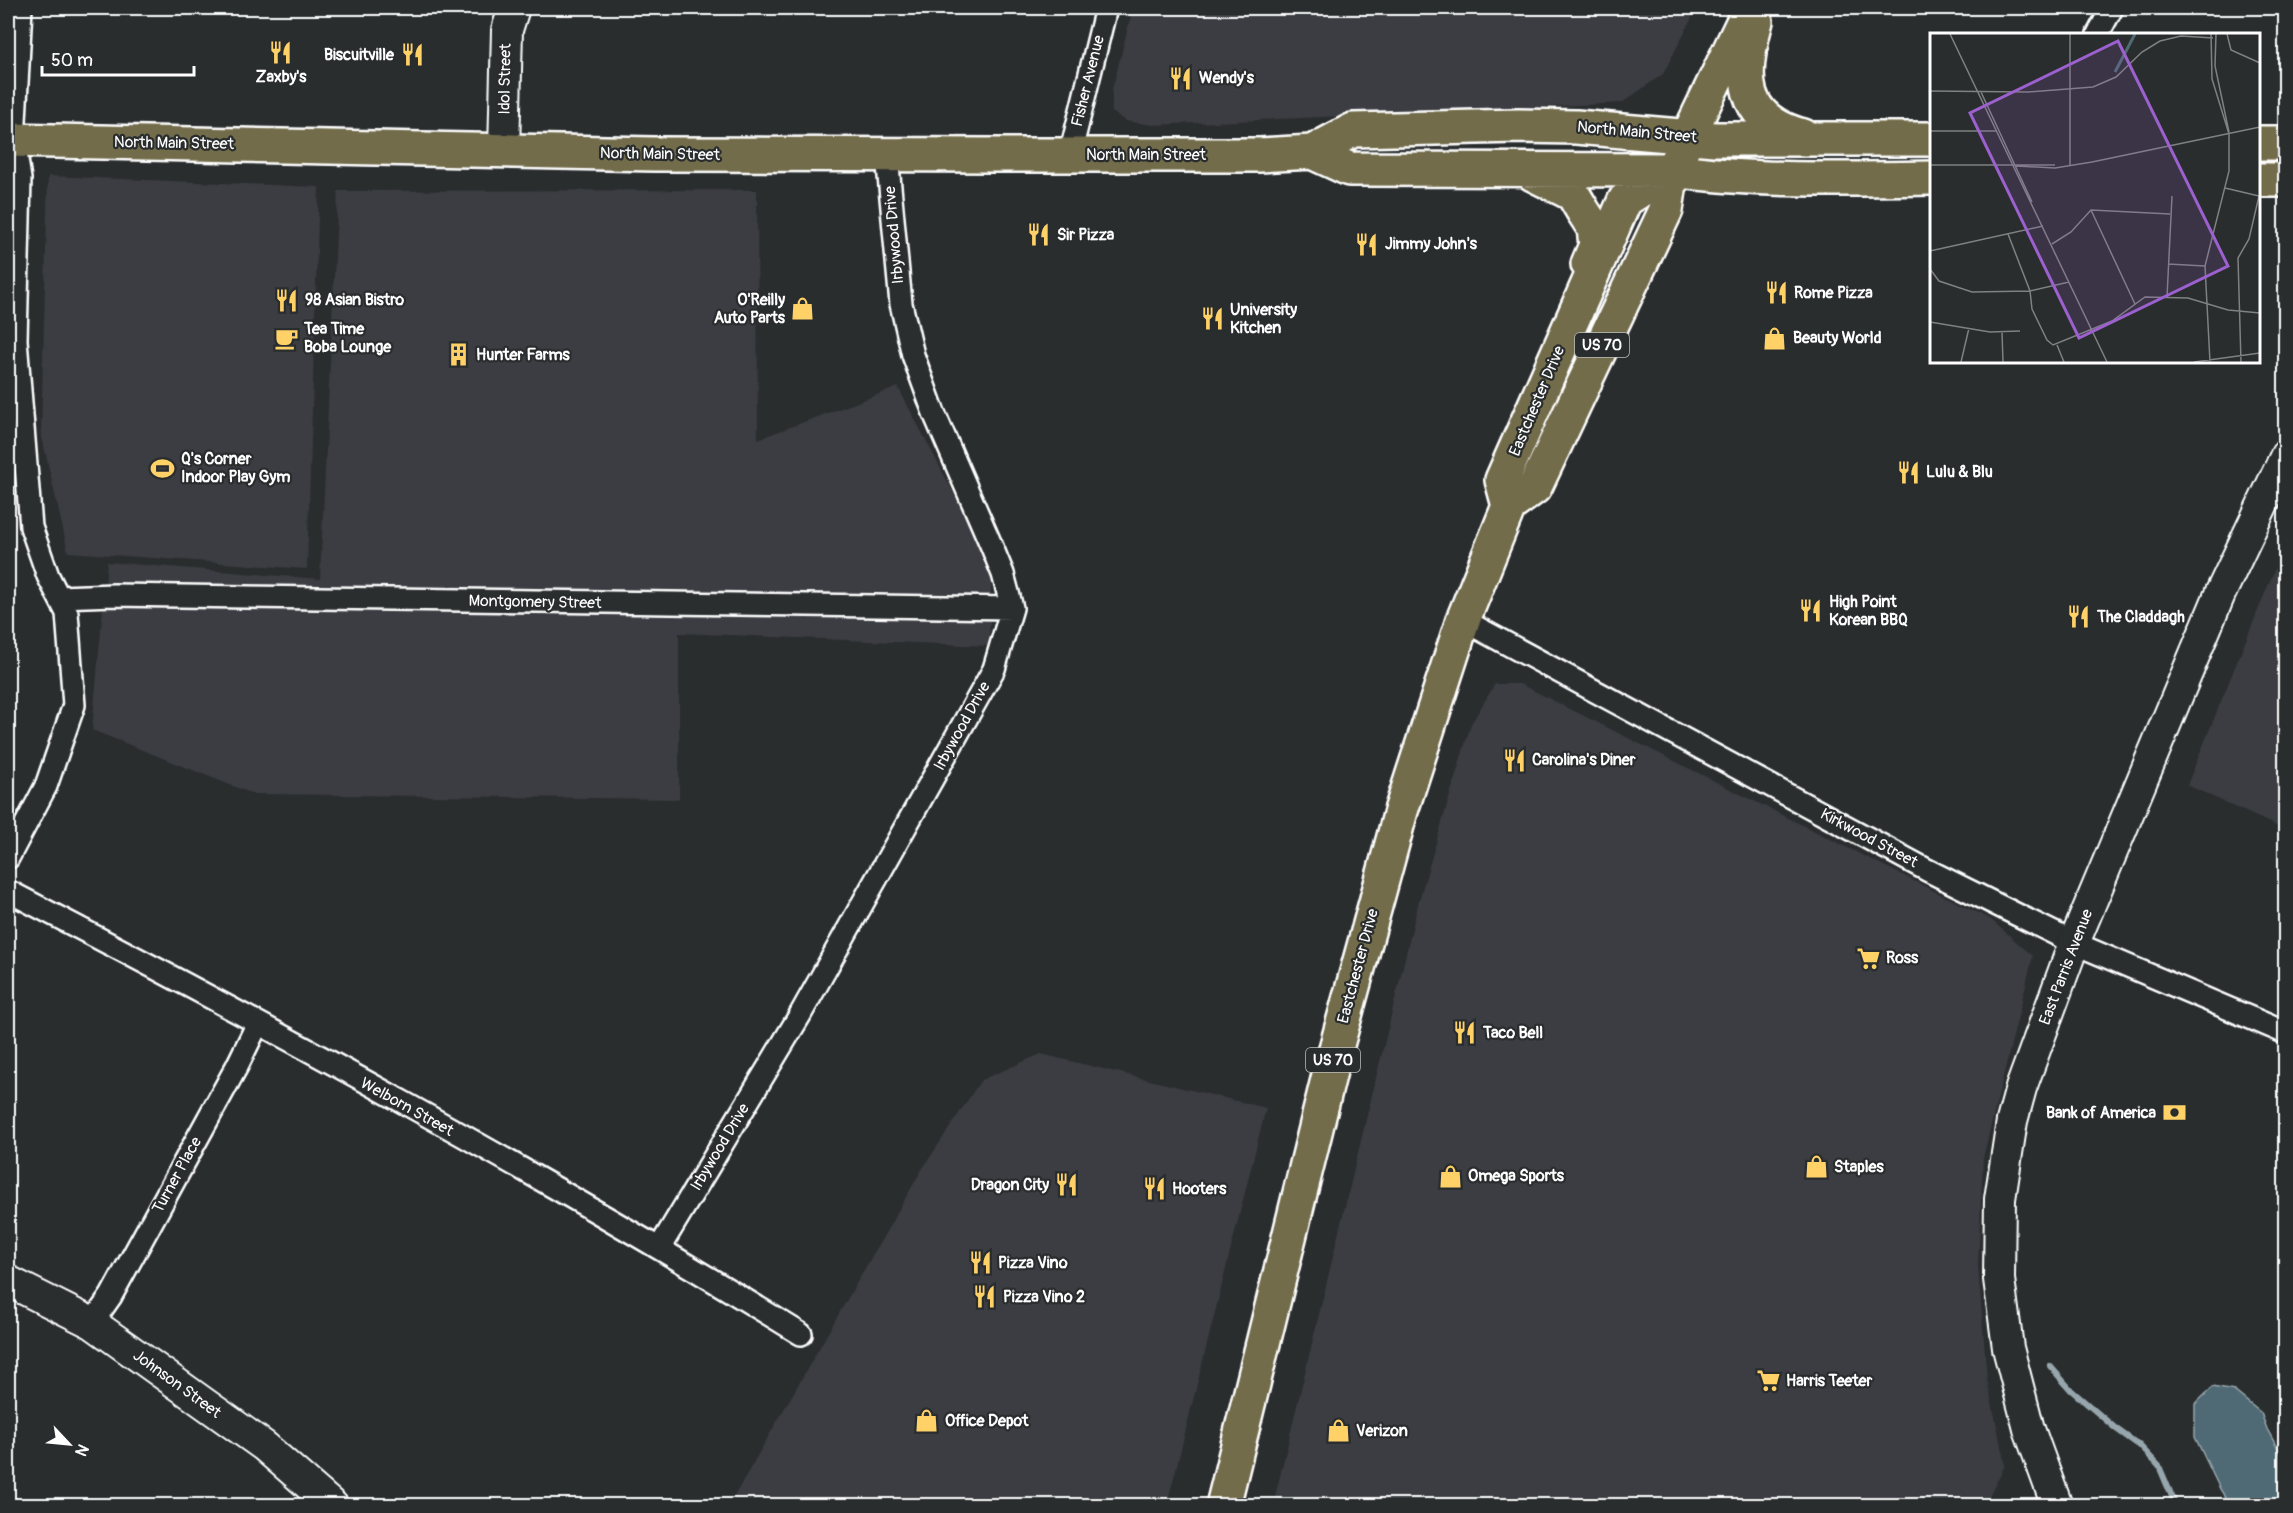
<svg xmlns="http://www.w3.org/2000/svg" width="2293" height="1513" font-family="Pangolin,sans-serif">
	<rect width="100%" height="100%" fill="#2a2d2e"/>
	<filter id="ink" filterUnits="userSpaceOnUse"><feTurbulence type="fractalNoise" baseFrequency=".0167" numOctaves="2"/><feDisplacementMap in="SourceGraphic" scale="12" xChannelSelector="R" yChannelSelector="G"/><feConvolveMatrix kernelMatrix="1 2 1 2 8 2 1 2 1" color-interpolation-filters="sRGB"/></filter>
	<g filter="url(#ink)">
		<path fill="#3b3c43" d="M1133,8h564l-34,66 -41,29 -469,22 -28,-4 -13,-9v-22z
			M48,176l271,11 -12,382 -239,-17 -27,-119z
			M757,190l1,249 140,-52 94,179 -3,80 -310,-13v166l-426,-5 -161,-64 15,-168 213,17 18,-388z
			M2285,544v286l-98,-45z
			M1495,684h25l470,235 43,37 -50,202 -5,108 9,113 18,86 -20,40h-712l146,-605 52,-176z
			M1041,1054l225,54 -99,397h-438l192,-334 60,-91z"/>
		<path fill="#506a75" stroke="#96a6ac" stroke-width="1.5" d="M2213,1387l21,4 27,22 6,16 16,29 3,19 -2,28h-54l-10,-16 -25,-52v-33z"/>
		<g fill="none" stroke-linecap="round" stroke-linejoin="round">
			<path stroke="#96a6ac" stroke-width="6" d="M2050,1366l21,24 44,38 25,18 19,20 17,40"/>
			<defs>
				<path id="street" d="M2098,34l14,-26
					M1070,155l36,-147
					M59,597l55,-2 898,13
					M1463,620l464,250 147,73 212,90
					M8,858l38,-72 28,-81 -7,-92 -19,-37 -17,-49 -15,-187 4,-161 -6,-39 7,-132
					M8,891c268,139 535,284 793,443
					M660,1247l140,-232 194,-346 18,-61 -9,-34 -11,-27 -58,-134 -21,-58 -12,-51 -14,-149
					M92,1323l19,-27 126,-230 21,-43"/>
				<path id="secondary" d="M504,151l3,-121 7,-22
					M8,1281l84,42 172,123 69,60
					M2057,1506l-28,-77 -21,-81 -9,-69 1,-80 12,-78 9,-33 53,-145 146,-349 66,-139"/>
				<path id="primary" d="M1756,21c-15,54 -18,98 47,115
					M8,140l646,14 346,1h260l52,-3 41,-22 165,-4 58,1 139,12h217
					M2258,143h28
					M1312,152l37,17 323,1c86,12 173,9 260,8
					M1533,174l40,20 10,17 11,17 2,17 -8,19
					M2258,180h28
					M1509,506l-7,-26 123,-280 47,-30
					M1223,1506l108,-439 70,-256 62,-191 46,-114 26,-19 131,-277 6,-40 78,-162"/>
			</defs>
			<use href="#street" stroke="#fff" stroke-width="26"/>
			<use href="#secondary" stroke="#fff" stroke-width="34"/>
			<use href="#primary" stroke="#fff" stroke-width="38"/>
			<use href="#street" stroke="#2a2d2e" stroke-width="21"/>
			<use href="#secondary" stroke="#2a2d2e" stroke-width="30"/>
			<use href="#primary" stroke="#726c4b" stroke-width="33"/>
		</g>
	</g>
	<defs>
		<symbol id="restaurant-bare" viewBox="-9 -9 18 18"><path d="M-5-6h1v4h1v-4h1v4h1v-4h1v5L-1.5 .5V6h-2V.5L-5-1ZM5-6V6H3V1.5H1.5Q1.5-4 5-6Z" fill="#ffd166" stroke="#2a2d2e" stroke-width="2.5" paint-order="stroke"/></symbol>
		<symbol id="shop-bare" viewBox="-9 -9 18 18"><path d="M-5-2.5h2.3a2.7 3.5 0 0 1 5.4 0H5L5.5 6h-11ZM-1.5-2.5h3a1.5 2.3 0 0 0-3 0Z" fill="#ffd166" stroke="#2a2d2e" stroke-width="2.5" paint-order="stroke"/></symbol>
		<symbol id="cafe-bare" viewBox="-9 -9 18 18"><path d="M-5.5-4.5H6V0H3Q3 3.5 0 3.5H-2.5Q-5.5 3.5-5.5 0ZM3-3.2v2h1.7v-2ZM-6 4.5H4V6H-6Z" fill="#ffd166" stroke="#2a2d2e" stroke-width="2.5" paint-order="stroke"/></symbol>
		<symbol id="building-bare" viewBox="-9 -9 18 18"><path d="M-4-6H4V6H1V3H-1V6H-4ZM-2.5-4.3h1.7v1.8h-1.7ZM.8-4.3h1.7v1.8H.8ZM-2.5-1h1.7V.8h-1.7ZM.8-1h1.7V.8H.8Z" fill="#ffd166" stroke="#2a2d2e" stroke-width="2.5" paint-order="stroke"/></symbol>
		<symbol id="stadium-bare" viewBox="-9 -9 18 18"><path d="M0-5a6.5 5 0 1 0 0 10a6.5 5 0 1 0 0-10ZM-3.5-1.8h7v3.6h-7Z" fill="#ffd166" stroke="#2a2d2e" stroke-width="2.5" paint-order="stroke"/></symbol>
		<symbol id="supermarket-bare" viewBox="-9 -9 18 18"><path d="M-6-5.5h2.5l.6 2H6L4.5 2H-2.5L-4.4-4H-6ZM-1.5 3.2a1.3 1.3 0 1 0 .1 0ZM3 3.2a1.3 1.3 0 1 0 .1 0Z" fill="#ffd166" stroke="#2a2d2e" stroke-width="2.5" paint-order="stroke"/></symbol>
		<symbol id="bank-bare" viewBox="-9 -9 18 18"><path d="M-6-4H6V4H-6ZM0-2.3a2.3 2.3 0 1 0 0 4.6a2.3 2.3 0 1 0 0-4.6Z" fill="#ffd166" stroke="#2a2d2e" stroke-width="2.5" paint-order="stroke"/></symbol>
	</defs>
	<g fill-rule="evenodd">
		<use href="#restaurant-bare" x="264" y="36" width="33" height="33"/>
		<use href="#restaurant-bare" x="396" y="38" width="33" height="33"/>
		<use href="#restaurant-bare" x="1164" y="62" width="33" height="33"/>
		<use href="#restaurant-bare" x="1022" y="218" width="33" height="33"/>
		<use href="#restaurant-bare" x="1350" y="228" width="33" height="33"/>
		<use href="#restaurant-bare" x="1760" y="276" width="33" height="33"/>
		<use href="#restaurant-bare" x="270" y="284" width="33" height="33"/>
		<use href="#shop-bare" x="786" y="292" width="33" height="33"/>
		<use href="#restaurant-bare" x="1196" y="302" width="33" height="33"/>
		<use href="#cafe-bare" x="270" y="322" width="33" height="33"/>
		<use href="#shop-bare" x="1758" y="322" width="33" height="33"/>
		<use href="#building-bare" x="442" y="338" width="33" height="33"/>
		<use href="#stadium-bare" x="146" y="452" width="33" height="33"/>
		<use href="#restaurant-bare" x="1892" y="456" width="33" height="33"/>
		<use href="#restaurant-bare" x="1794" y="594" width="33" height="33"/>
		<use href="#restaurant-bare" x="2062" y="600" width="33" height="33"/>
		<use href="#restaurant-bare" x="1498" y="744" width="33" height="33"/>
		<use href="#supermarket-bare" x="1852" y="942" width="33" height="33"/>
		<use href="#restaurant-bare" x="1448" y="1016" width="33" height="33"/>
		<use href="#bank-bare" x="2158" y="1096" width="33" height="33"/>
		<use href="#shop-bare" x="1800" y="1150" width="33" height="33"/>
		<use href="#shop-bare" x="1434" y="1160" width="33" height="33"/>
		<use href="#restaurant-bare" x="1050" y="1168" width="33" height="33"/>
		<use href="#restaurant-bare" x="1138" y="1172" width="33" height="33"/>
		<use href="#restaurant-bare" x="964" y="1246" width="33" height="33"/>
		<use href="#restaurant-bare" x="968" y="1280" width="33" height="33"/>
		<use href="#supermarket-bare" x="1752" y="1364" width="33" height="33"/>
		<use href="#shop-bare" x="910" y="1404" width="33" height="33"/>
		<use href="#shop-bare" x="1322" y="1414" width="33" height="33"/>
	</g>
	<g text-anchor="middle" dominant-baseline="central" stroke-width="4.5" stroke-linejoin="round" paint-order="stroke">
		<g fill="#2a2d2e" stroke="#bfc0c0" stroke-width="1.5">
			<rect x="1575" y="333" width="54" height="24" rx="4.5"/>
			<rect x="1306" y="1048" width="54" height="24" rx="4.5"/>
		</g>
		<g font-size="15" font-weight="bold" fill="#fff">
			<text x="1602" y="345">US 70</text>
			<text x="1333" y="1060">US 70</text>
		</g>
		<g font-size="16" font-weight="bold" fill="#fff" stroke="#2a2d2e" text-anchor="start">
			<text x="394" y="55" text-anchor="end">Biscuitville</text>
			<text x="281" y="77" text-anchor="middle">Zaxby's</text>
			<text x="1199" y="78">Wendy's</text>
			<text x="1057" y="235">Sir Pizza</text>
			<text x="1385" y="244">Jimmy John's</text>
			<text x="1794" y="293">Rome Pizza</text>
			<text x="305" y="300">98 Asian Bistro</text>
			<text x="785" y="300" text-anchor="end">O'Reilly<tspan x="785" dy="18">Auto Parts</tspan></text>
			<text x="1230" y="310">University<tspan x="1230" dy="18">Kitchen</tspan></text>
			<text x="304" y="329">Tea Time<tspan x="304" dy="18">Boba Lounge</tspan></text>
			<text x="1793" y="338">Beauty World</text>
			<text x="476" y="355">Hunter Farms</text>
			<text x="181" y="459">Q's Corner<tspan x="181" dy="18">Indoor Play Gym</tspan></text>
			<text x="1926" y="472">Lulu &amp; Blu</text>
			<text x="1829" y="602">High Point<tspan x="1829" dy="18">Korean BBQ</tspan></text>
			<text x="2097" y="617">The Claddagh</text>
			<text x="1532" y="760">Carolina's Diner</text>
			<text x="1886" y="958">Ross</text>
			<text x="1483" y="1033">Taco Bell</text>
			<text x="2156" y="1113" text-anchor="end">Bank of America</text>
			<text x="1834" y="1167">Staples</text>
			<text x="1468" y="1176">Omega Sports</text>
			<text x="1049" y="1185" text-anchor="end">Dragon City</text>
			<text x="1172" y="1189">Hooters</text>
			<text x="998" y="1263">Pizza Vino</text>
			<text x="1003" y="1297">Pizza Vino 2</text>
			<text x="1786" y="1381">Harris Teeter</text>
			<text x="945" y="1421">Office Depot</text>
			<text x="1356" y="1431">Verizon</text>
		</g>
		<g font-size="16" fill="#fff" stroke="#2a2d2e">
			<text transform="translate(505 79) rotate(-89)">Idol Street</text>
			<text transform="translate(1088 81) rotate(-76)">Fisher Avenue</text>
			<text transform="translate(1637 132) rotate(5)">North Main Street</text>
			<text transform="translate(174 143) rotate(1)">North Main Street</text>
			<text transform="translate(660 154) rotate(1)">North Main Street</text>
			<text x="1146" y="155">North Main Street</text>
			<text transform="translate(894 235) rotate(-95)">Irbywood Drive</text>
			<text transform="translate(1537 401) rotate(-67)">Eastchester Drive</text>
			<text transform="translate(535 602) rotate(1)">Montgomery Street</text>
			<text transform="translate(962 726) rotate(-61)">Irbywood Drive</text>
			<text transform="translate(1869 838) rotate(28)">Kirkwood Street</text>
			<text transform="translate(1358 966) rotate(-75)">Eastchester Drive</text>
			<text transform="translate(2066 967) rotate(-69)">East Parris Avenue</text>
			<text transform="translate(407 1107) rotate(29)">Welborn Street</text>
			<text transform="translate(720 1147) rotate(-59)">Irbywood Drive</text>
			<text transform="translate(177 1175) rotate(-61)">Turner Place</text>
			<text transform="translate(177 1384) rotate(36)">Johnson Street</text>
		</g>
	</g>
	<g transform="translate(1930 33)">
		<rect width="330" height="330" fill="#2a2d2e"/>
		<path fill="none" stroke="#506a75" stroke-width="3" d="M185,39l20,-38"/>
		<path fill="none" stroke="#7f8182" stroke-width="1.5" d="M20,1l157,328M140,1v131M281,1l1,45 17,55M286,1l-1,32 14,66M297,1l4,16 29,13M0,58l98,1 65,-5 23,-10 26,-25 18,-11 21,-5 32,2M51,59l51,110M0,98h66M0,132h125M86,133l39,2 37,-6 168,-35M295,155l34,8M161,177l44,94M78,201l22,57 2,18 15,31 6,5 59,-24 33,-24 43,1 40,12 32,3M122,211l19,-12 20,-22 79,4M0,218l113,-25M238,231l37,2M0,236l9,12 33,11 58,-1 39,-9M237,264l5,-101M0,289l60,10 30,-1M72,299l1,30M127,312l7,17M31,329l8,-34M264,329l66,-9M280,329l-5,-96 24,-95v-37M311,329l-3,-104 11,-19 10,-43"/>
		<path fill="#9c61cf" fill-opacity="0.15" stroke="#9c61cf" stroke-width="3" d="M188,8l110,225 -149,72 -109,-225z"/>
		<rect width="330" height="330" fill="none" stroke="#fff" stroke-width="3"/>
	</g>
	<rect width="2293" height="1513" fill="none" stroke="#2a2d2e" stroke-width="30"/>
	<rect x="15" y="15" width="2263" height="1483" fill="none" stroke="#fff" stroke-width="2" filter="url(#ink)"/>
	<g transform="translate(69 1444) rotate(116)" stroke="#2a2d2e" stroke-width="4.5" paint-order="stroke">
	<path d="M0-4.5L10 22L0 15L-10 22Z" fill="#ffffff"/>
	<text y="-9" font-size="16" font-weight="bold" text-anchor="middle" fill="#ffffff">N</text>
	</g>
	<path d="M42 66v9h152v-9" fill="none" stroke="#ffffff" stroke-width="3"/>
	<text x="51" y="66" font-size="18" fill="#ffffff" stroke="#2a2d2e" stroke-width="4.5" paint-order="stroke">50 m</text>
</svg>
